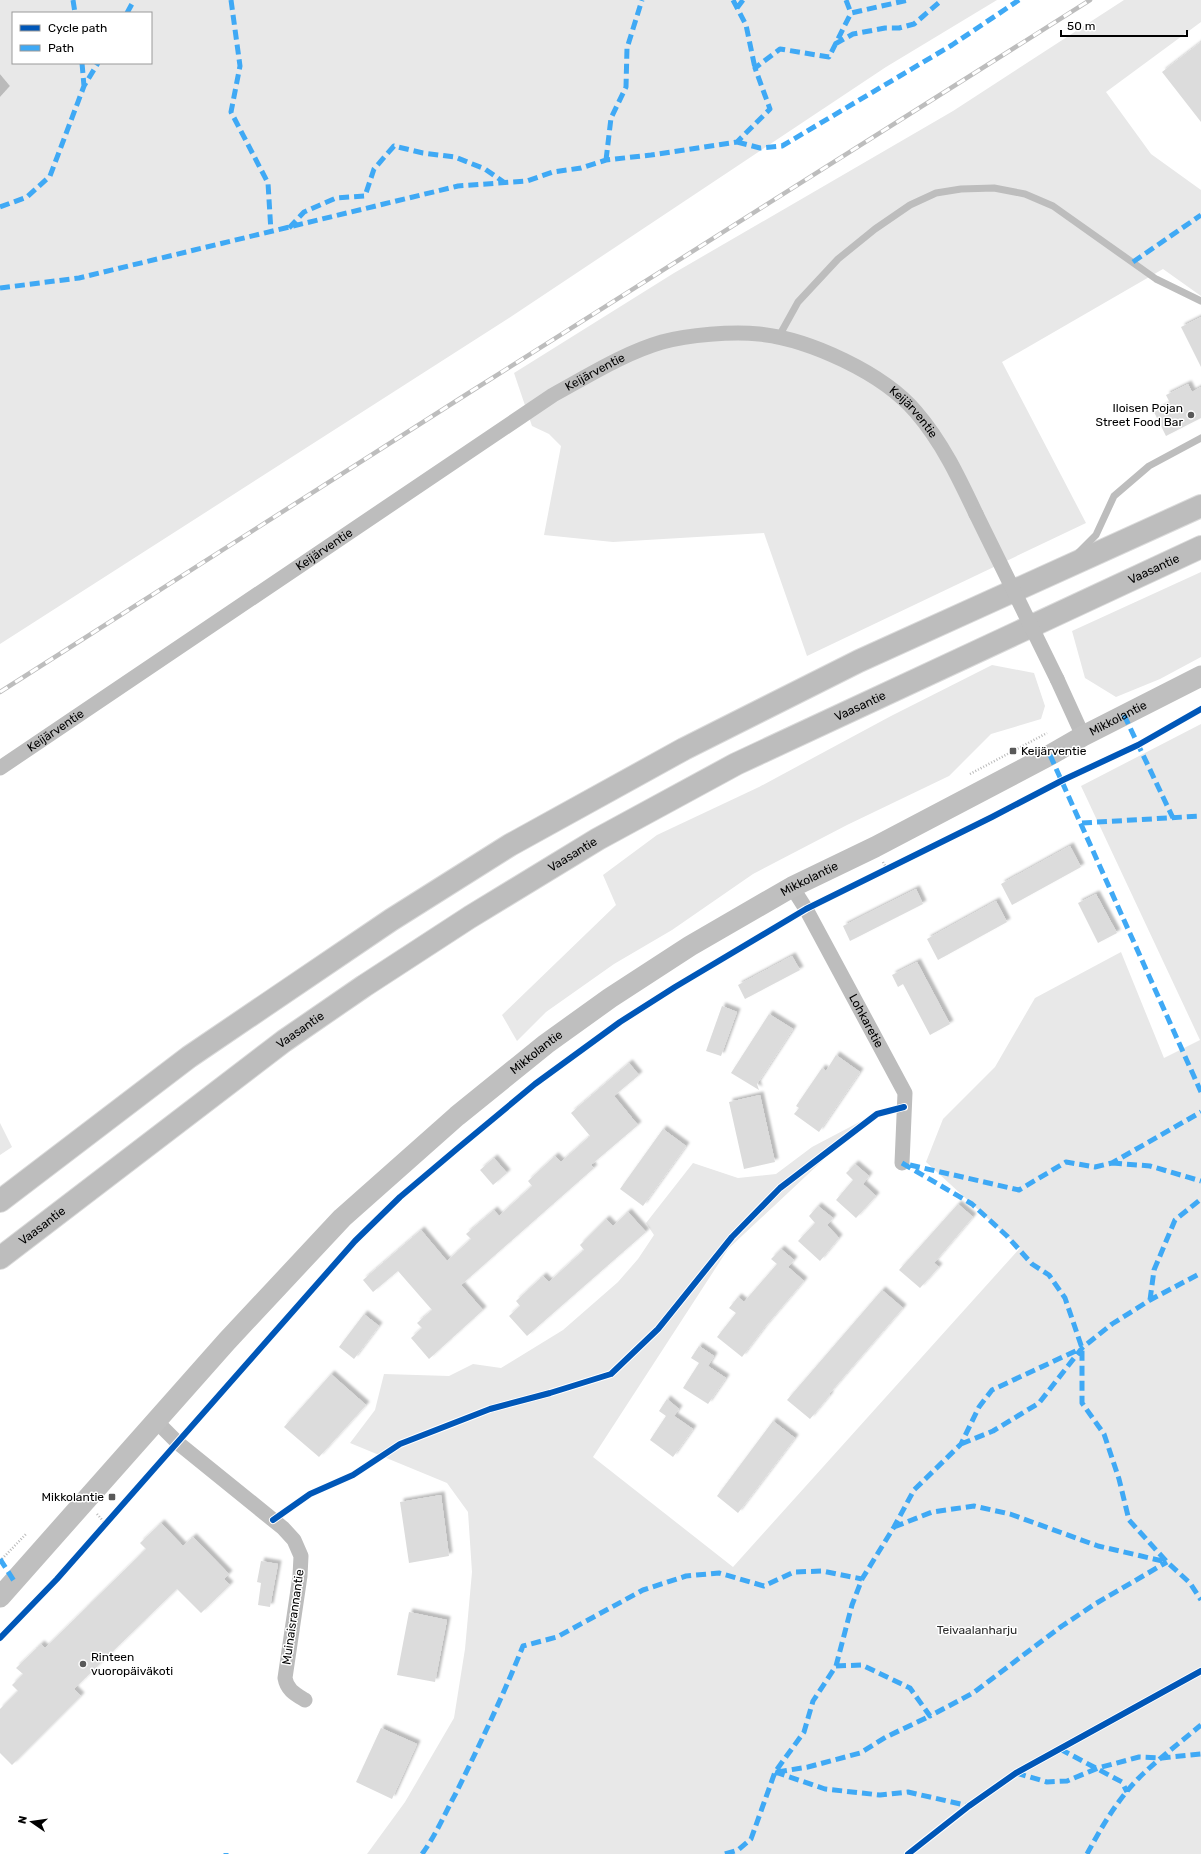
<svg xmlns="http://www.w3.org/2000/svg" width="1201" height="1854" font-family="Rubik,sans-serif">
	<defs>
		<filter id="shadow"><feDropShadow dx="3.5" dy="-3.5" stdDeviation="1" flood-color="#0004"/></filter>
	</defs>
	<rect width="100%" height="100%" fill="#fff"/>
	<path fill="#e8e8e8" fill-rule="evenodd" d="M0,0h997l-111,67 -377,251 -509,326v-547l10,-11 -10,-12zM13,13h138v50h-138z
		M1124,0h77v22l-95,70 45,62 50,36v106l-38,-27 -161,93 84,161 -279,133 -43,-123 -151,9 -69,-7 17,-89 -12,-12 -17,-8 -18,-53 160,-100 279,-162z
		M1201,572v85l-41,22 -44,18 -31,-19 -13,-47z
		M992,665l42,8 11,33 -4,13 -50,15 -42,42 -102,49 -94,49 -81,56 -58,34 -68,48 -29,29 -15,-26 114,-110 -13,-30 54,-40 102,-48 132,-71z
		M1201,724v1130h-834l38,-52 49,-84 11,-69 7,-77 -4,-60 -21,-29 -97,-40 25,-33 9,-36 65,2 24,-12 28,4 62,-38 55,-48 20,-23 16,-24 -8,-12 47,-60 45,15 38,-4 36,-27 57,-30 -141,132 -135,208 140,110 287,-319 -94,-86 17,-43 52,-52 40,-69 86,-46 43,106 36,-18 -119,-254z
		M0,1123l12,24 -12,8z"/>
	<path fill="#bababa" d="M0,74l10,12 -10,11z"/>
	<path fill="#dcdcdc" filter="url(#shadow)" d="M1201,42v80l-39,-50z
		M1201,317v50l-20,-40z
		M1188,384l4,8 9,-5v31l-35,18 -12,-24 16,-9 -4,-8z
		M1070,846l11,21 -69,38 -11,-21z
		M916,889l7,15 -73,37 -7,-15z
		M1096,894l21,39 -19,10 -20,-40z
		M996,901l11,21 -69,38 -11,-21z
		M792,956l8,14 -55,29 -7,-14z
		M917,962l33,62 -20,11 -27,-51 -5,3 -6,-12z
		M722,1006l15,6 -16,44 -15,-5z
		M769,1014l24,15 -36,55 2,6 -28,-17z
		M836,1055l24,17 -41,60 -25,-18 5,-6 -3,-2 26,-38 4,3z
		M629,1063l10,12 -25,21 24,29 -47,40 3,3 -133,117 22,25 -54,49 -18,-21 11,-10 -5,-5 15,-13 -34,-39 -25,21 -10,-12 58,-50 26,31 24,-22 -5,-5 28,-24 5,6 33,-30 -4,-5 27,-25 6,6 29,-26 -19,-23z
		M760,1095l15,67 -31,7 -15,-67z
		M663,1129l23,17 -43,60 -23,-17z
		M494,1158l13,15 -14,12 -13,-15z
		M855,1164l14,12 -6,8 13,12 -20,22 -20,-18 17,-20 -7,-7z
		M958,1204l15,13 -39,46 5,4 -19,21 -21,-18z
		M818,1206l15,12 -6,7 12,13 -19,23 -22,-20 17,-18 -6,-7z
		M628,1212l18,20 -119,104 -18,-20 11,-10 -4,-5 27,-25 6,6 24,-22 11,-10 -4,-5 26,-26 7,7z
		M781,1249l13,11 -6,7 16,14 -40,47 -22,29 -25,-20 19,-24 -7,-5 9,-11 6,5 33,-38 -6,-5z
		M882,1290l21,18 -74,86 1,1 -20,24 -23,-19z
		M364,1314l15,12 -25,33 -15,-12z
		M699,1346l15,10 -6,10 18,12 -18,26 -25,-16 16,-25 -8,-5z
		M331,1374l35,31 -47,52 -35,-30z
		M667,1399l12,10 -5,7 19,13 -20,28 -23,-17 16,-24 -7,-5z
		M773,1421l22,17 -57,75 -21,-17z
		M441,1495l8,61 -40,7 -9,-61z
		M161,1523l22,23 10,-9 36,37 -5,5 6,6 -29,28 -24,-24 -103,100 7,7 -69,69 -12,-12v-44l18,-18 -6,-6 11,-11 -7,-6 25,-24 4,4 101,-99 -6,-6z
		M261,1561l17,3 -8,43 -12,-2 3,-22 -4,-1z
		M409,1612l38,8 -12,62 -38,-7z
		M381,1728l36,16 -25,55 -36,-17z"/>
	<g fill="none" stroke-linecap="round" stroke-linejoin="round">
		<defs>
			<g id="trunk">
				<path d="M0,1201l189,-144 202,-137 119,-75 174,-96 175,-88 342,-155"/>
				<path id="s4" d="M0,1258l284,-217 80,-55 106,-69 128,-78 138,-75 465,-217"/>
			</g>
		</defs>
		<use href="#trunk" stroke="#dbdbdb" stroke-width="24"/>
		<path stroke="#b8b8b8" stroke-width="2.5" stroke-dasharray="1 2" stroke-linecap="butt" d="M970,774l77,-41
			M883,862l4,7
			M97,1514l8,9
			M0,1561l27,-28"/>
		<path stroke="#bdbdbd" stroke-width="7" d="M778,338l20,-36 40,-43 37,-30 35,-24 26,-12 25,-4 33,-1 31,6 28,12 103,73 45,22
			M1079,552l17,-17 18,-39 35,-30 52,-28"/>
		<g stroke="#bdbdbd" stroke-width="15">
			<path d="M1057,679l26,57"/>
			<path id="s1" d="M0,768l553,-373c35,-19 71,-42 109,-53 26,-7 70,-11 97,-8 50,5 124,39 157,78 26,30 43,66 60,102"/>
			<path id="s2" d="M792,887l14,22 99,184 -3,70"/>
			<path d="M156,1421l22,22 105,85 11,12 7,16 -1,20 -15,102c2,12 10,16 20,22"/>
		</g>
		<path stroke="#bfbfbf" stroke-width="21" id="s3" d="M0,1597l227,-256 115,-123 115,-102 89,-72 64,-46 80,-52 102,-59 83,-40 175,-92 33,-19 118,-60"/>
		<use href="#trunk" stroke="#bdbdbd" stroke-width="22"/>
		<defs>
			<path id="rail" d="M0,692l467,-298 623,-394"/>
		</defs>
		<use href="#rail" stroke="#bdbdbd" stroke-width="4.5"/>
		<use href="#rail" stroke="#fff" stroke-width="3" stroke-dasharray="9" stroke-linecap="butt"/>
		<path stroke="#bdbdbd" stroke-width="15" d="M976,514l81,165"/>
		<path stroke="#3fa9f5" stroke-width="5" stroke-dasharray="10 5" stroke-linecap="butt" d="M73,0l2,13
			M231,0l9,66 -9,46 37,71 3,49
			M733,0l13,25 9,43
			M846,0l5,13
			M737,8l6,-8
			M127,13l7,-13
			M835,44l18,-10 32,-6h14l15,-4 28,-24
			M82,63l2,23
			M737,142l23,6 22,-2 170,-101 67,-45
			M606,160l5,-42 15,-31 1,-39 15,-48
			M0,207l27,-10 23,-21 34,-90 14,-23
			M289,228l15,-16 32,-14 29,-2 9,-27 20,-23 29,7 32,4 30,12 20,14
			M1133,262l68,-47
			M0,288l79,-10 379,-92 69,-5 26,-9 28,-4 25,-8 45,-5 86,-13 33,-33 -15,-41 25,-19 49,8 22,-44 57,-13
			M1124,715l49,103
			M1050,755l151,337
			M1082,823l119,-7
			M902,1163l70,41 35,32 25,28 17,11 16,23 17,50v55l22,31 15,45 10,41 38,42 23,21 11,17
			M1112,1163l38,3 51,15
			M910,1165l109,25 47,-28 29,5 17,-4 89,-51
			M1150,1300l4,-30 21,-50 26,-21
			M961,1444l32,-13 46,-28 43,-55 30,-24 38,-24 51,-27
			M894,1527l38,-15 42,-6 36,8 88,32 69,16
			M0,1559l14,22
			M836,1666l26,-1 48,23 20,28 43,-23 89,-67 33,-22 72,-42
			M1060,1749l62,33 5,10
			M775,1772l50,17 55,6 28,-3 61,14
			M777,1772l31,-5 52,-14 26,-16 44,-21
			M1016,1773l31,9 20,-1 31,-13 41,-11 23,1 39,-4
			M226,1854v-1
			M422,1854c14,-19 23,-41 34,-61 24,-49 47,-97 67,-147l34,-9 86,-47 43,-14 33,-3 45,13 30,-14 28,-1 40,8
			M725,1854l13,-4 13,-11 24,-67 29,-40 9,-31 23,-35 16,-61 10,-26 32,-52 20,-37 47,-46 18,-37 13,-17 90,-42
			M1087,1854c15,-28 33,-59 57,-81 18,-17 38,-32 57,-48"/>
		<defs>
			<path id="cycleway" d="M273,1520l37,-26 43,-19 47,-31 90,-35 60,-16 61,-19 47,-45 74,-92 48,-49 97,-74 27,-7
				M0,1638l57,-59 298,-338 45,-44 58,-49 77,-64 85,-62 55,-35 131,-78 186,-92 71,-37 75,-35 63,-36
				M908,1854l61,-48 47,-33 185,-102"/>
		</defs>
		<use href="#cycleway" stroke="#fff" stroke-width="8"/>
		<use href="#cycleway" stroke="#0057b8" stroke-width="6"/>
	</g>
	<g fill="#595959" stroke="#fff" stroke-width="1.5">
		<circle cx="1191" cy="415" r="4"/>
		<rect x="1009" y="747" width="8" height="8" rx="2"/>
		<rect x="108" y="1493" width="8" height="8" rx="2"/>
		<circle cx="83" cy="1664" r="4"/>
	</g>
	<g text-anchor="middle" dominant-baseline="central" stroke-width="3" stroke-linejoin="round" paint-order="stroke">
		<g font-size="12" fill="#000" stroke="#fff">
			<text stroke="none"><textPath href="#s1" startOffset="715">Keijärventie</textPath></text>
			<text stroke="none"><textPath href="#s1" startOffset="1063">Keijärventie</textPath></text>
			<text stroke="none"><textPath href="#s1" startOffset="391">Keijärventie</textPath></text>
			<text stroke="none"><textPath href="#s4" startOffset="1349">Vaasantie</textPath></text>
			<text stroke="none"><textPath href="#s4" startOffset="1025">Vaasantie</textPath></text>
			<text stroke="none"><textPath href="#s3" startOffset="1438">Mikkolantie</textPath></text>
			<text stroke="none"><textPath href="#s1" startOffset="67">Keijärventie</textPath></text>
			<text stroke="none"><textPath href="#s4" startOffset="701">Vaasantie</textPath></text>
			<text stroke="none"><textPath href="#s3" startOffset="1090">Mikkolantie</textPath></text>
			<text stroke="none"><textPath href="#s2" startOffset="153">Lohkaretie</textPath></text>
			<text stroke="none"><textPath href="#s4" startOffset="377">Vaasantie</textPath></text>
			<text stroke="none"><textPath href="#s3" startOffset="766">Mikkolantie</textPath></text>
			<text stroke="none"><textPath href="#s4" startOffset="53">Vaasantie</textPath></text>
			<text transform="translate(293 1617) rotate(-82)">Muinaisrannantie</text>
		</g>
		<g font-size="12" fill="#000" stroke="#fff" text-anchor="end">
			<text x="1183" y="408">Iloisen Pojan<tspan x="1183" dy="14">Street Food Bar</tspan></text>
			<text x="1021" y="751" text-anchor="start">Keijärventie</text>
			<text x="104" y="1497">Mikkolantie</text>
			<text x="91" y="1657" text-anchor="start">Rinteen<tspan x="91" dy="14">vuoropäiväkoti</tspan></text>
		</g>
		<g font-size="12" fill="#2d2d2d" stroke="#fff">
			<text x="977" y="1630">Teivaalanharju</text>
		</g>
	</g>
	<rect x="12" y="12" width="140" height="52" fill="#ffffff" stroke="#999999"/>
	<rect x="20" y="25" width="20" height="6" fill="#0057b8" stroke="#999999"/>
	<text x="48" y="32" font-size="12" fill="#000000">Cycle path</text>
	<rect x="20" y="45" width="20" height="6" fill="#3fa9f5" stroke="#999999"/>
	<text x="48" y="52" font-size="12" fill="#000000">Path</text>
	<g transform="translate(32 1822) rotate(283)" stroke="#ffffff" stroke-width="3" paint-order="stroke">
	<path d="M0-3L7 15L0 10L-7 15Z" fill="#000000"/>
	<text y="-6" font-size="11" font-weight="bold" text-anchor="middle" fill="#000000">N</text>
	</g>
	<path d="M1061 30v6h126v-6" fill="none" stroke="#000000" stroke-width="2"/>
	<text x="1067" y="30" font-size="12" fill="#000000" stroke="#ffffff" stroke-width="3" paint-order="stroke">50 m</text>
</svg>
